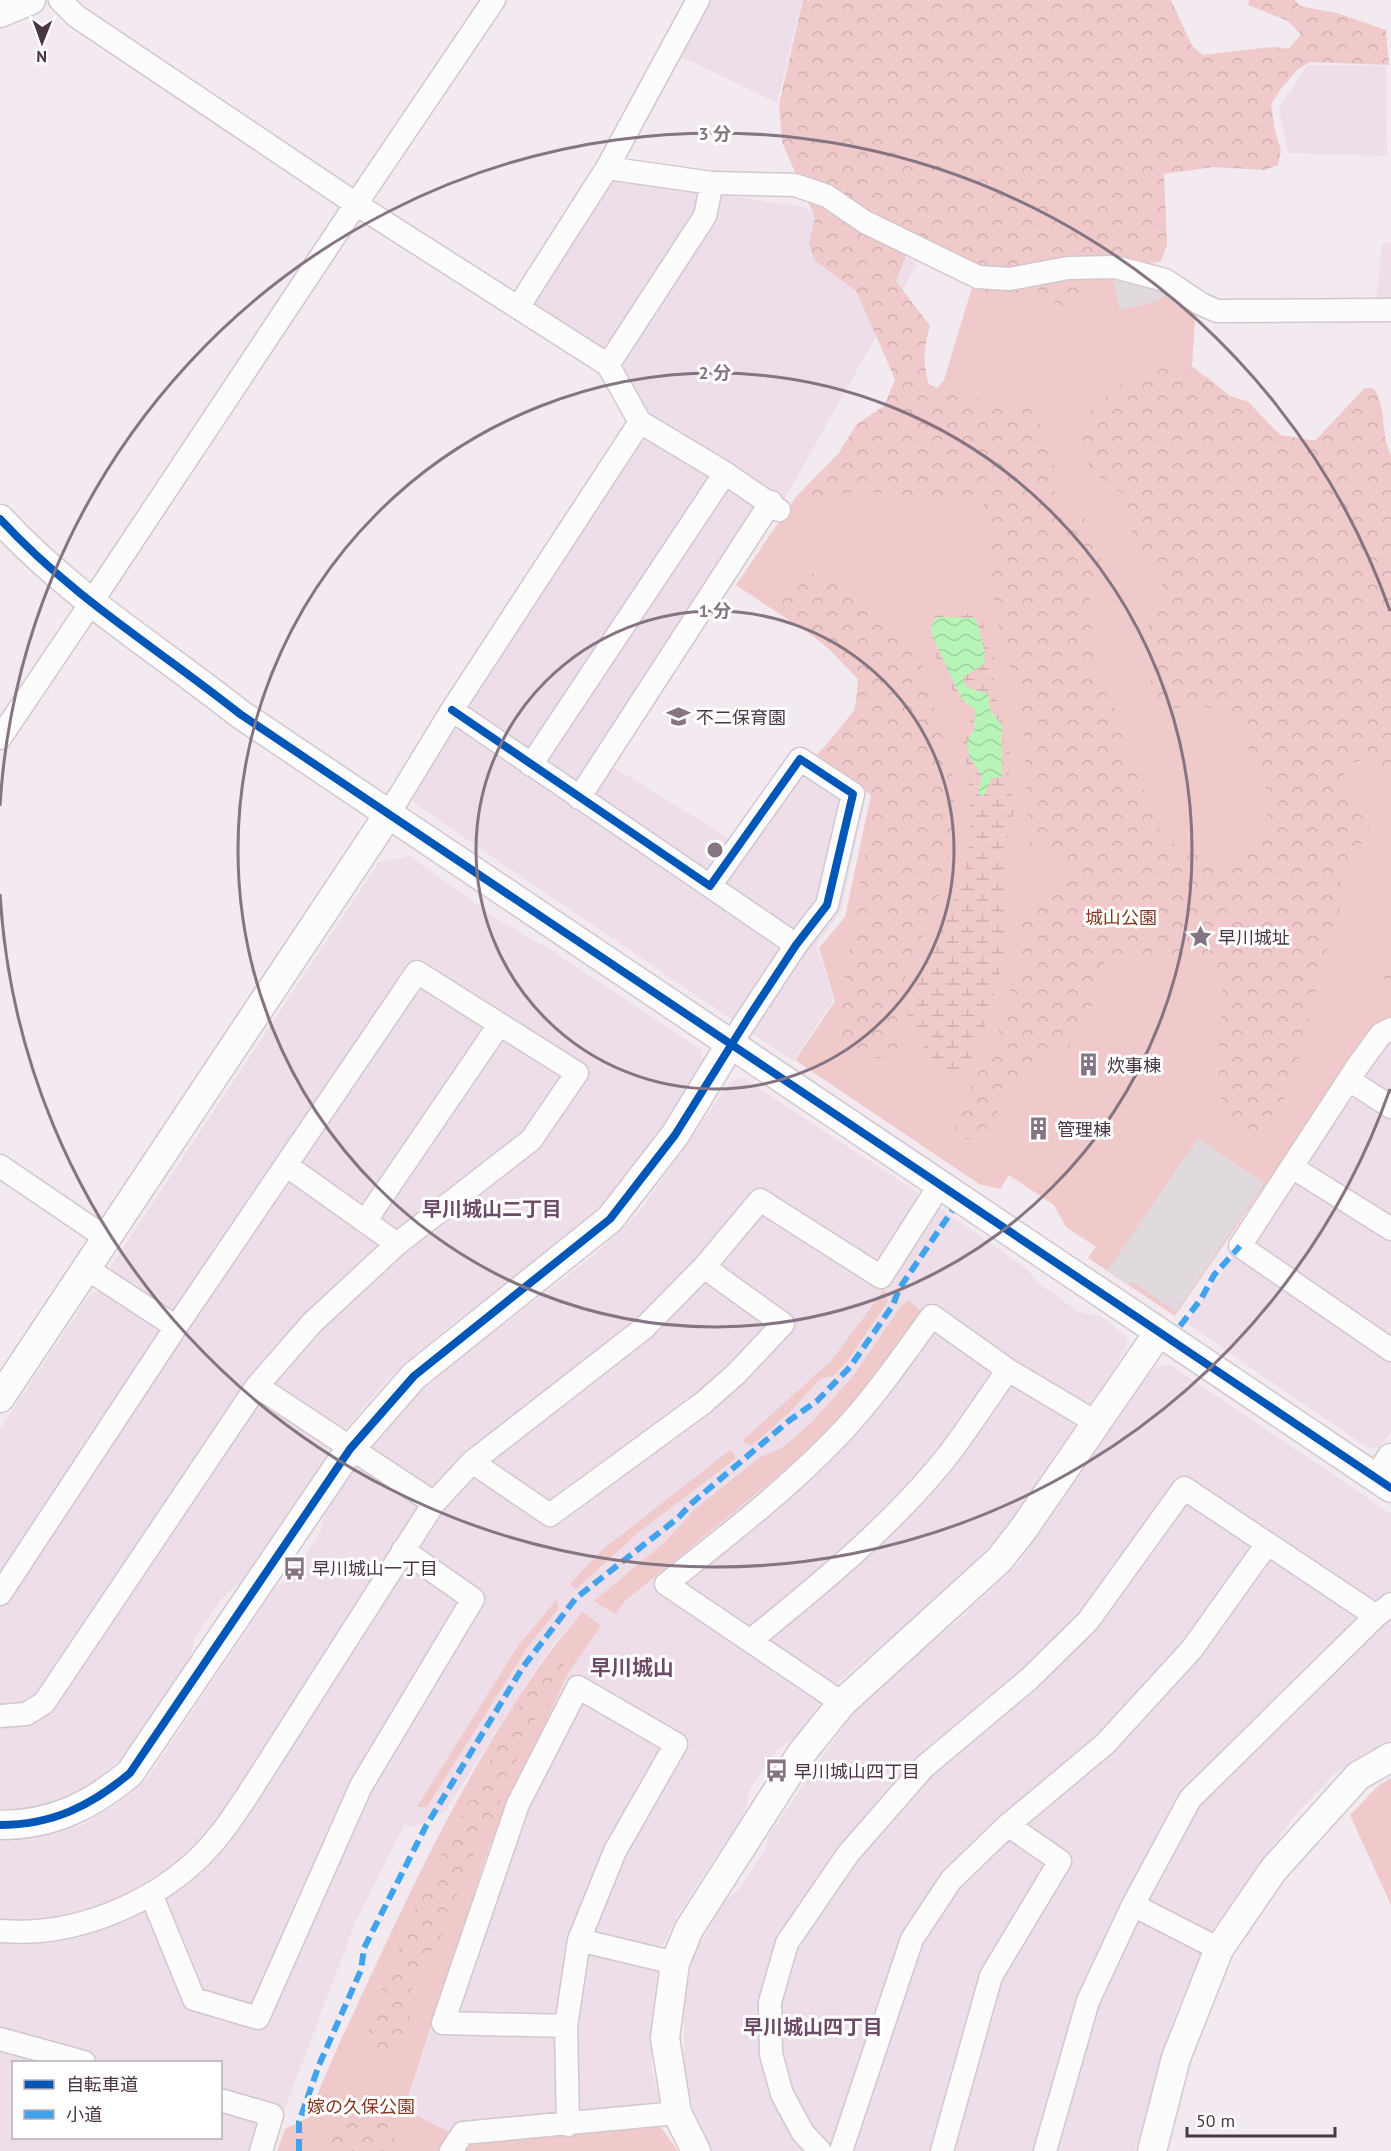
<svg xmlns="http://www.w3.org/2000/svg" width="1391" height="2151" font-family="'PT Sans','Noto Sans JP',sans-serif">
	<defs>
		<pattern id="forest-crowns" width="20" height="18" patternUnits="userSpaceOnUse" patternTransform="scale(1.5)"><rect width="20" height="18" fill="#f0caca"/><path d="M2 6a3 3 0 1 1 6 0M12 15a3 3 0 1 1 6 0" fill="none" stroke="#cfaeaf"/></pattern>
		<pattern id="wetland-marsh" width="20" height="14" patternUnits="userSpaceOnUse" patternTransform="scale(1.5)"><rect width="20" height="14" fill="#f0caca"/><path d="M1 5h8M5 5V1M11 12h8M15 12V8" fill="none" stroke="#cfaeaf"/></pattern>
		<pattern id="water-waves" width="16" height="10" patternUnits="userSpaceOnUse" patternTransform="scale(1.5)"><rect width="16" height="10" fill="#b6f4b7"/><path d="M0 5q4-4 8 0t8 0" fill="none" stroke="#9ed29f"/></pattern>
	</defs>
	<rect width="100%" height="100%" fill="#f2eaf0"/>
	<path fill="#eddee9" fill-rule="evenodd" d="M707,0h95l-25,103 -99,-48z
		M1308,65l78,1 1,90 -99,-3 -9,-45z
		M615,178l187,29 58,22 57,35 -133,236 -174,265 125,77 67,-92 65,39 -26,122 -25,34 18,54 -41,62 -378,-257 -4,-7 36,-66 12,-2 8,-15 -1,-11 189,-283 -35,-50 -94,-56z
		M1382,243h9v59l-15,-1z
		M410,856l87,63 55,32 149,99 1,12 -39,65 -50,68 -40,38 -122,92 -61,52 -43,50 -10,1 -9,16v10l-88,129 -17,14 -28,41 -5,23 -64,93 -36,32 -28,15 -34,8h-28v-380l91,-136 10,-2 9,-16 1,-9 268,-404z
		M1391,1039v59l-22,-15 -4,-10z
		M744,1078l174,115 110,77 9,12 42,30 21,4 27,21 -1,13 -35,54 -8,2 -10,14 2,8 -65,95 -54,59 -133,113 -4,11 -25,32 -17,12 -27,39 -5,24 -67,101 -17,35 -9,65v55l7,31 -3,8 -200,16 -6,8 -44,-22 2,-13 29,-86 90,-251 41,-87 33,-47 -18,-13 -27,28 -24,34 -87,137 -31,15 -10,-2 -49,98 -70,186 -16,-4 -14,46h-255v-312h32l46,-12 42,-25 27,-23 128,-191 19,-15 26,-41 5,-18 29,-44 11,-1 9,-16 -1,-9 29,-36 44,-39 147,-113 46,-44 91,-130zM14,2062h206v76h-206z
		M1358,1098l33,21v102l-80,-54 -1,-10 38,-57z
		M1302,1183l89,58v100l-137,-98 38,-58z
		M1234,1256l157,107v68l-12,17h-11l-182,-125z
		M1170,1365l221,149v225l-56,34 -40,42 -86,120 -35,82 -39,134h-423l-21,-45 -7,-39v-67l9,-42 28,-53 19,-17 25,-38 4,-15 85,-124 27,-28 78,-63 59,-56 136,-197z"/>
	<path fill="#f0caca" d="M1126,274l70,31 -4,61 38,30 18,6 32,33 35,6 50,-53 9,1c13,19 6,46 17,66v564l-118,162 -4,-2 -94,137 -87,-58 8,-11 -30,-20 -12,-22 -45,-30 -9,14 -21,-5 -184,-124 40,-59 -16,-53 26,-31 26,-122 -54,-38 38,-48 3,-30 -35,-36 -87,-58 60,-88 43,-44 18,-29 74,-28 13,-16 29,-96z
		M884,1290l4,11 -42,62 -13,13 -13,3 -32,35 -37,32 -9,-5 89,-80z
		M909,1300l13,12 -67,89 -47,50 -183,150 -10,13 -21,-13 71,-59 31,-34 63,-50 23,-10 29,-25 42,-47 48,-70z
		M730,1450l5,5v4l-96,73 -63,57 -6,-5 32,-34z
		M557,1599l1,10 -31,39 -100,159h-10l101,-161z
		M583,1612l18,14 -33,47 -79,175 -81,249 -2,13 65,33 189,-17 18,25h-401l8,-22 23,-11c21,-55 47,-108 72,-162 36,-77 73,-153 118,-226 26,-42 51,-81 85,-118z
		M1391,1778v127l-41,-90 28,-29z"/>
	<path fill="url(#forest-crowns)" d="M803,0h368l21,46 11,9 70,-8 16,2 12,-15 -13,-13 -40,-16 1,-5h46l5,6 37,7 49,17 3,35 -79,-3 -13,8 -16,19 -10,15 4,27 6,19 -3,15 -13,5 -52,-3 -49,7 3,71 -6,16 -30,9 -46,5 -1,16 -6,12 -13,4 -36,-14 -37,6 -78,-63 -18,45 34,45c-6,21 -8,37 -1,58 28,17 66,14 98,21l26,38 2,59c7,7 14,6 22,11 13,8 20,21 27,35l-12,36 -3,25 9,65 23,48 2,19 40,97c32,17 56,28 92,15l12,-22 1,-32 -5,-24 -33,-61 -24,-7 -35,1 -13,-7 -7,-15 -3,-63 19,-52 -31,-28 -14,-50c-34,-18 -41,-32 -44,-70l45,-41 33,-13h17l34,8 23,19 18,6 32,33 35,6 50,-53 9,1c13,19 6,46 17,66v319c-17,-14 -44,-23 -48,6l23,27 5,19 -30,56 -2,40 -13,31 -32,124 -18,41 -15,13 -23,1c-34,-37 -13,-105 -16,-151l-21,-19 -27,-2 -39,-8 -23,4 -12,11 -7,37 -24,43 -36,18 -31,26 -6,27 -12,21h-18l-10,-9 -1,-16 42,-77 21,-72 2,-62 9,-4 21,1c12,-13 14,-26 10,-43l-26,-8 -5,-8 -5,-104 -6,-41 -21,-74 -14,-121 -123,-10 -50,8 -14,-2 43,-44 18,-29 27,-18 11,-27 -39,-88 -42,-31 -5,-17 6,-25 -33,-76 -3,-38z
		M807,572l35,11 79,79 29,99 5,33 -2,44 -13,56 -46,112 5,23 -1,20 -13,10c-23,-1 -37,-10 -48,-31l37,-234 -58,-38 38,-43 6,-37 -78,-67c-5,-22 6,-30 25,-37z
		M1391,959v36l-1,1 -7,-15z
		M570,1640h8l-3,11 -21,26 -36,79 -16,42 -33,66 -27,70 -23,36 -10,26 1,29 -8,26 -14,10 -17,-10 -3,-27 53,-130 94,-182 36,-52z
		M349,2092c27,9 46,29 46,59h-64l6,-49z"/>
	<path fill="url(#wetland-marsh)" d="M967,613l15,9 16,46 -6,16 18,62 -1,34 5,27 -1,17 -8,23 2,46 -3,64 -21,78 -14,28 -8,10 -8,1 -11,-5 -16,-10c-1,-7 -2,-18 -5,-24 -8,-14 -15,-9 -13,-30 17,-40 39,-81 53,-123 16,-48 8,-103 0,-152l9,-3v-15l-6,-1c-13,-27 -40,-62 -33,-93l8,-3z"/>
	<path fill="#e0d9de" d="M1112,276l63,16 -24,11 -31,7z
		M1198,1138l66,45 -88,129 -43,-30 -7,2 -19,-13z"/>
	<path fill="url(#water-waves)" d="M938,617l38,1 9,35 -1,11 -21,13 3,10 22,7 2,16 12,15v52l-10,1 -9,19 -5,-4 4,-17 -13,-20 -2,-16 7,-10 1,-21 -13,-9 -31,-67 2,-12z"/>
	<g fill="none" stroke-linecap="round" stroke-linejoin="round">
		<defs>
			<path id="minor" d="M60,0l16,16 280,188 -265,399
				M494,0l-138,204 252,161 32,57 85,51 54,37
				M607,168l105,15 83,2 32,11 38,26 113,55 31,2 59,-11 47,-1 50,13 36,24 16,7 174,-1
				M519,306l88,-138 91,-168
				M608,365l97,-149 7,-33
				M452,710l258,176 90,-127 53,35 -26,111 -31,40 -66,100
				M0,738l83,-123
				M531,765l194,-292
				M579,798l192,-296
				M388,815l64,-105 188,-288
				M710,886l86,59
				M1391,1029l-10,5 -24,33 -117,179 151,104
				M1349,1080l42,27
				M286,1165l111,79
				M0,1166l106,72
				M1292,1167l99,62
				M366,1220l133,-195
				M86,1268l90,59
				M257,1386l177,117
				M472,1462l78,53 153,-112 33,-29 47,-50 -79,-57
				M0,1594l176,-267 241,-355 160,101 -46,67 -134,104 -85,79 -55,63 -213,317 -18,11 -26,2
				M751,1640c68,-55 139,-113 194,-181 22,-28 42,-60 63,-89
				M842,1703l-176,-119c58,-46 118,-92 170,-146 36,-37 66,-81 96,-122l76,54 89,53
				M151,1894l43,105 64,19 103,-232 112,-187 -70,-49
				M1133,1905l57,-106 186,-183
				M0,1931c81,7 172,-34 221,-98 9,-11 16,-23 24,-34l189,-296 38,-41 172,-134 60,-61 56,-67 121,77 60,-94
				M566,2026l-123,-3 75,-219 60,-117 98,57 -61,107 -36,89
				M0,2039l84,23
				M220,2100l52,15 -11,36
				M568,2125l-2,-99 13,-86 96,23
				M451,2151l12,-18 214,-20
				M820,2151l-17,-18 -21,-39 -11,-40 -1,-52 17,-59 61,-89 76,-87 105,-88 59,-58 96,-133 192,128 15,-12
				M841,2151l71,-212 39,-59 57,-55 97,-81 87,-95 75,-105
				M942,2151l49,-175 69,-115 -52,-36
				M1045,2151l43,-150 45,-96 86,44"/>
			<path id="tertiary" d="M0,13l31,-13
				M0,519c73,79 157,129 240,195l1151,774
				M0,1398l388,-583
				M1378,1479l13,-21
				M0,1825c52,0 91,-19 130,-52l220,-324 64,-73 196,-157 65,-84 55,-90
				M696,2151l-19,-38 -12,-75 10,-75 14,-34 112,-175 41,-51 157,-143 23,-29 137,-199
				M1152,2151l24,-93 43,-109 55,-80 84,-93 33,-19"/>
		</defs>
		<use href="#minor" stroke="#d2c7ce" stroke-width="25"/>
		<use href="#tertiary" stroke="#d2c7ce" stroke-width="31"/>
		<use href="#minor" stroke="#fdfcfd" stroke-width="22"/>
		<use href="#tertiary" stroke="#fdfcfd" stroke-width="28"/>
		<path stroke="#40a3ec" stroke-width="6" stroke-dasharray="12 6" stroke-linecap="butt" d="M1180,1326l21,-27 13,-24 26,-29
			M299,2151v-29l20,-57 42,-95 3,-22 62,-122 97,-159 53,-69 102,-80 14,-15 98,-83 27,-19 33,-34 43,-62 6,-16 53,-78"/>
		<defs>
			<path id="cycleway" d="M0,519c73,79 157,129 240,195l1151,774
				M0,1825c52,0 91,-19 130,-52l220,-324 64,-73 196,-157 65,-84 75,-120 46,-70 31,-40 26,-111 -53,-35 -90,127 -258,-176"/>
		</defs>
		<use href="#cycleway" stroke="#fff" stroke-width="11"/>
		<use href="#cycleway" stroke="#0057b8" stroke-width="8"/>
	</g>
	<g fill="none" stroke="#857481" stroke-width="3">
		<circle cx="715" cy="850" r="239"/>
		<circle cx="715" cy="850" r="477"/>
		<path d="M1390 1089A716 716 0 0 1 0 894M0 806A716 716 0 0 1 1390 611"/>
	</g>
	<defs>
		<symbol id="school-bare" viewBox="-9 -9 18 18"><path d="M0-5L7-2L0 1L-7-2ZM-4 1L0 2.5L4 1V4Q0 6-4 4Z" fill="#857481" stroke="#fff" stroke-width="2.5" paint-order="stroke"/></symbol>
		<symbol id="sight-bare" viewBox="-9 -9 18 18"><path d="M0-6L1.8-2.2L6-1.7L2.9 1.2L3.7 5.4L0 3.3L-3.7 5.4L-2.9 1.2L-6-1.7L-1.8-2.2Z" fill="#857481" stroke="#fff" stroke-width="2.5" paint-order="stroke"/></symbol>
		<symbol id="building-bare" viewBox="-9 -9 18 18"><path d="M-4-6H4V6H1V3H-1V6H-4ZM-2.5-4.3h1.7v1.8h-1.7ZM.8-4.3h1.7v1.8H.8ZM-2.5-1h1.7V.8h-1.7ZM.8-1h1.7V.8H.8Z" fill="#857481" stroke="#fff" stroke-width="2.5" paint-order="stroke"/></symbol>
		<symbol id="bus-bare" viewBox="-9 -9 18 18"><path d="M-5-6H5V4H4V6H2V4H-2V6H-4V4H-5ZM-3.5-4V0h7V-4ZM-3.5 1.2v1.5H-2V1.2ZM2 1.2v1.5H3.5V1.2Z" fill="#857481" stroke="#fff" stroke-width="2.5" paint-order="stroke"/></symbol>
	</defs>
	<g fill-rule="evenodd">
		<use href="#school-bare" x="662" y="700" width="33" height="33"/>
		<use href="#sight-bare" x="1184" y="920" width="33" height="33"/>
		<use href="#building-bare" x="1072" y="1048" width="33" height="33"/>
		<use href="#building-bare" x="1022" y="1112" width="33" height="33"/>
		<use href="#bus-bare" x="278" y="1552" width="33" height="33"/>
		<use href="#bus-bare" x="760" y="1754" width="33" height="33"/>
	</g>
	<g text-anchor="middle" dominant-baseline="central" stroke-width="6" stroke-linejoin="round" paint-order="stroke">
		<g font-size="18" fill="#4a3545" stroke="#fff" text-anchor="start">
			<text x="696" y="717">不二保育園</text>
			<text x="1218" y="937">早川城址</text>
			<text x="1107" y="1065">炊事棟</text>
			<text x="1057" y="1129">管理棟</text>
			<text x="312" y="1568">早川城山一丁目</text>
			<text x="794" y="1771">早川城山四丁目</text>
		</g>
		<g font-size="18" fill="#833821" stroke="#fff">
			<text x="1121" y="917">城山公園</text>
			<text x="361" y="2106">嫁の久保公園</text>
		</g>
		<g font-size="20" font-weight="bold" fill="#6e4b66" stroke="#fff">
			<text x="492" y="1209">早川城山二丁目</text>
			<text x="813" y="2027">早川城山四丁目</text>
		</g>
		<g font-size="21" font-weight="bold" fill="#6e4b66" stroke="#fff">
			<text x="632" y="1667">早川城山</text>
		</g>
	</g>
	<circle cx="715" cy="850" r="9" fill="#857481" stroke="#fff" stroke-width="3"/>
	<g font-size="18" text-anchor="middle" font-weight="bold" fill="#857481" stroke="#fff" stroke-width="6" stroke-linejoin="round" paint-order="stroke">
		<text x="715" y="140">3 分</text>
		<text x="715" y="379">2 分</text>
		<text x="715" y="617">1 分</text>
	</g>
	<rect x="12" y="2061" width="210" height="78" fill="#ffffff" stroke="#b7aeb5" stroke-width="1.5"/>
	<rect x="24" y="2080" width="30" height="9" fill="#0057b8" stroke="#b7aeb5" stroke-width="1.5"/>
	<text x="66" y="2091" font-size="18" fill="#4a3545">自転車道</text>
	<rect x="24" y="2110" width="30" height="9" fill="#40a3ec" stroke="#b7aeb5" stroke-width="1.5"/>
	<text x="66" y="2121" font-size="18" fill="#4a3545">小道</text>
	<g transform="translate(42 42) rotate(181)" stroke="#ffffff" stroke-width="4.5" paint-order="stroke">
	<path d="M0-4.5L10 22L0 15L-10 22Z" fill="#4a3545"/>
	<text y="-9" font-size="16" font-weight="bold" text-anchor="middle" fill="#4a3545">N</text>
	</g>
	<path d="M1187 2127v9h148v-9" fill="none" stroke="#4a3545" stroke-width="3"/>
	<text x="1196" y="2127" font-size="18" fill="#4a3545" stroke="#ffffff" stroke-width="4.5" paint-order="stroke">50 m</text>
</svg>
